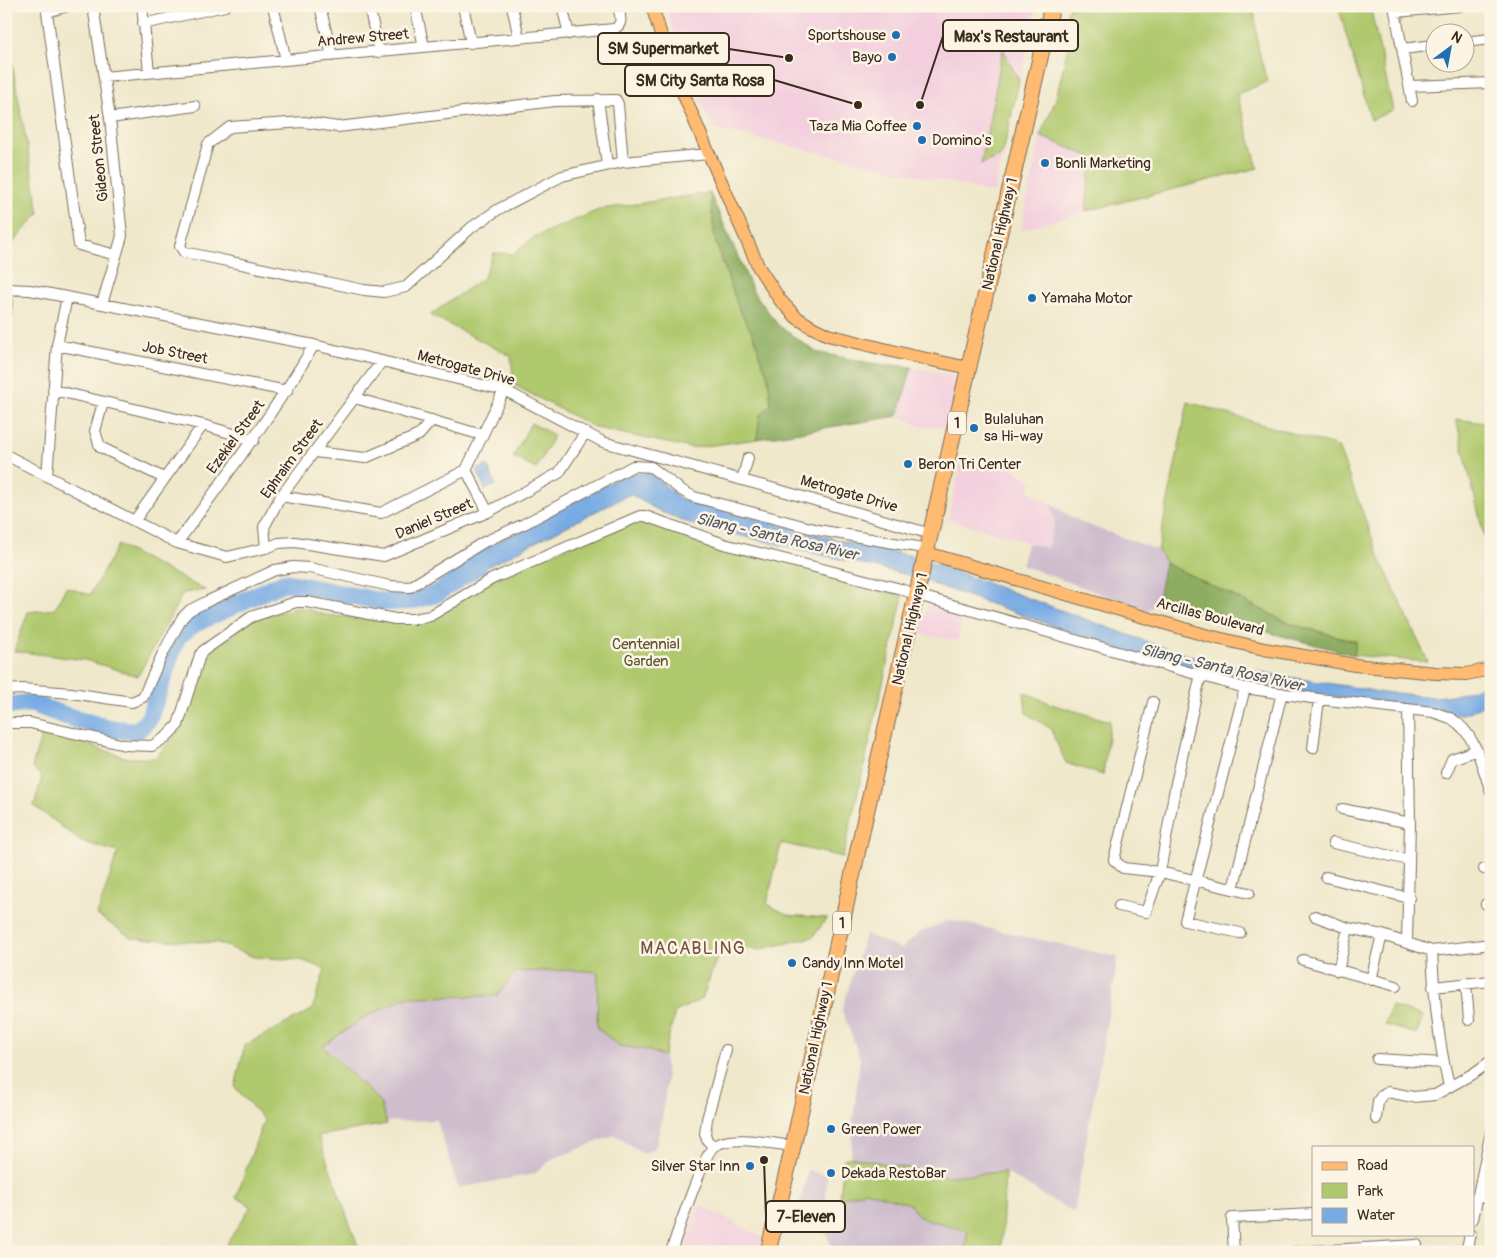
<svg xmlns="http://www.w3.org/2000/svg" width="1497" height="1258" font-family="Pangolin,sans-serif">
	<rect width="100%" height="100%" fill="#fcf5e5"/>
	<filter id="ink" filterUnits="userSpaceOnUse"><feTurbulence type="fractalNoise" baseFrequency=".02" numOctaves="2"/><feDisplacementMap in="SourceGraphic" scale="10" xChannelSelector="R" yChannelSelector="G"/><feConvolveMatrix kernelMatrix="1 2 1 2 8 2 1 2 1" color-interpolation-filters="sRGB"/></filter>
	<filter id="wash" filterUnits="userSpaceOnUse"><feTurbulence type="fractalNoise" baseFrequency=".0096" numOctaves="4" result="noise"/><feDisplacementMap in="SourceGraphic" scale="20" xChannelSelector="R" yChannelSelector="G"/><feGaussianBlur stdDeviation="1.12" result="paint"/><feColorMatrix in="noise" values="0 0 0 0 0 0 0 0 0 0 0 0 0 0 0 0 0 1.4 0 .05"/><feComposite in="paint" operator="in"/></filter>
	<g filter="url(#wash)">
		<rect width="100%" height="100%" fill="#efe8cb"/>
		<path fill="#f3cfde" d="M666,6h371l-43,187 -280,-64 -28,-53z
			M1040,136l51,21 -5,54 -65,19z
			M912,367l45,10 -11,50h-24l-24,-11z
			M962,458l49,10 21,13 -3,10 22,13 4,19 -8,25 -99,-29z
			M928,600l36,11 -6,30 -38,-7z
			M700,1204l63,34 -3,14h-58l-20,-7z"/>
		<path fill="#cfbdce" d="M1051,504l31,19 76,27 7,13 -8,40 -9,8 -127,-46 7,-22 19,5 8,-25z
			M950,920l168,37 -44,255 -28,-15 -41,-25 -58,4 -96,-19 3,-45 6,-54 -18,-48 23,-76 36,15 19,-17z
			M572,970l26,2 21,74 24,3 21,7 3,23 -5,40 -6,28 -13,7 -28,-19 -63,24 -18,15 -76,14 -21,-68 -51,2 -6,-20 -57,-57 42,-28 42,-20 89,-1 19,-24z
			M808,1170l19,6 -1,25 13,4 4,-7 22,-7 45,13 9,13 49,14 -4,21h-131l-6,-18 -32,-11z"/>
		<path fill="#b0c96e" stroke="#767a46" d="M1069,6h185l4,41 9,35 -30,12 21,74 -172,43 5,-54 -51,-21 16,-37 13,-57 -4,-17z
			M1338,6h32l23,104 -22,10z
			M6,29l33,184 -33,38z
			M1003,49l16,32 -16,72 -4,4 -18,7z
			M710,193l5,47 24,69 17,31 3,15 9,21 3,28 -11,11 -3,24 -66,9 -95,-20 -82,-43 -3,-29 -81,-41 53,-37 11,-25 20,1 20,-17 67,-28z
			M1188,402l150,45 42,112 48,103 -74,-7 2,-14 -65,-17 -126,-61 -7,-13z
			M1456,419l35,5v141z
			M531,423l23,12 -18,34 -23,-12z
			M641,520l262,76 -60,261 -62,-14 -14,61 21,11 39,3 -14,19 -56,13 -35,-6 -20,55 -27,13 -11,44 -21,-7 -24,-3 -22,-18 1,-56 -26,-2 -57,2 -18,24 -90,1 -42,20 -42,29 57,56 7,22 -69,12 42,116h-135l3,-10 23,-36 -15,-9 28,-77 -29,-33 10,-42 67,-35 13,-41 -24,-9 -47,-3 -36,-14 -86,-5 -35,-23 21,-63 -35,-10 -49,-36 8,-29 -10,-10 11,-37 85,28h27l27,-31 20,-68 51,-40 47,-12 25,8 70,7 36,-5 60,-41z
			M118,545l87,45 -22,3 -45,83 -53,-16 -71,-9 14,-39 27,-3 11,-22 24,8z
			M1024,692l30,13 56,16 -7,54 -37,-12 -16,-35 -24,-15z
			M1391,1006l32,10 -6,18 -32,-9z
			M851,1157l96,19 58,-4 -4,80h-37l4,-21 -49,-14 -9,-13 -45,-13 -22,7 -4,8 5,-47z"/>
		<path fill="#8cad61" stroke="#646c40" d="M710,193l43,98 25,34 38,27 55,11 41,4 -14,49 -141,23 3,-24 11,-11 -3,-28 -9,-21 -3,-15 -17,-31 -24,-69z
			M1165,563l126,61 65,18 -2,13 -197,-52z"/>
		<path fill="#78abe4" stroke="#5a6a81" d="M487,465l9,20 -11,5 -8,-20z
			M628,473l23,1 30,25 157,41 78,17 240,88 46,15 73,15 84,13 23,5h15l36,4 12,-1 14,-2 32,-11v19l-30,13 -206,-30 -105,-25 -242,-85 -213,-50 -34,-13 -31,-18 -171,87 -5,-16z"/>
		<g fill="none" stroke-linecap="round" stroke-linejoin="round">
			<path stroke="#78abe4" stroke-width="18" d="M6,706l24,-3 36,13 41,12 30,3 12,-12 28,-82 17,-13 90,-42 100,20 26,-1 26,-7 42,-28"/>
		</g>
	</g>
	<g filter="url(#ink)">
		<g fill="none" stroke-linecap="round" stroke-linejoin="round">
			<defs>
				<path id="minor" d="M68,6l-21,6 32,233 37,10
					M93,6l17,112 12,118 -20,68
					M142,6l7,66
					M273,6l13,54
					M320,6l12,50
					M369,6l10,46
					M415,6l9,41
					M463,6l8,37
					M512,6l7,32
					M562,6l7,28
					M1394,6l18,95
					M1396,12l64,-6
					M143,24l82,-18
					M1464,42l27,-3
					M1403,49l31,-4
					M104,77l510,-48c10,-5 6,-13 4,-23
					M1410,86l81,-3
					M598,99l9,66
					M110,118l85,-12
					M623,162l-5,-58 -2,-4 -61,1 -217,26 -34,-5 -74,5 -22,17 -28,102 4,6 180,38 20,2 22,-5 66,-60 27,-18 63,-33 61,-14 86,-8
					M6,289l24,1 284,55 190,45 99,52 183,50 145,42
					M6,313l2,-24
					M57,345l230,46
					M53,390l150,35 51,15
					M355,398l127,37
					M103,403l-8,28 5,16 64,31
					M315,452l50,6 54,-23 13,-15
					M6,455l171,88 50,14 39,-9 -2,-21 17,-31 101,-135
					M47,476l10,-131 10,-48
					M742,480l6,-22
					M281,496l100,17 85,-43
					M488,512l-22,-42 38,-80
					M135,520l68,-95
					M177,543c48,-65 96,-129 137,-198
					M266,548l13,-5 16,-1 89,14 104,-44 71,-39 26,-40
					M6,690l16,-1 49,4 61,9 11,-5 19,-42 20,-37 8,-8 18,-9 67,-31 18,-3 17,1 80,18 20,1 74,-45 40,-18 109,-58 18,1 30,23 13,7 124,33 105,18 4,5
					M1153,702l-39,158 9,8 37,4 89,21
					M6,723h24l95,22 27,1 14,-9 12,-12 22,-70 3,-4 48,-34 45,-15h11l88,17h18l17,-3 62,-37 148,-63h5l79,28 177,45 16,6 328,93 74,11 114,13c6,2 13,4 19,7 24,15 30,47 39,73
					M1313,748l6,-49
					M1446,773l6,-14 25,-9
					M1342,809l68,14
					M1333,843l76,17
					M1484,869l7,-1
					M1326,877l83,21
					M1233,889l49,-196
					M1486,904h5
					M1119,906l27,6 14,-40 16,-89 25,-109
					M1315,916l33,12 34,7 50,16
					M1240,933l-55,-12 60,-233
					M1407,942l3,-119 -2,-114
					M1303,960l93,26
					M1338,971l10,-43
					M1371,980l11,-45
					M1466,983l3,37
					M1433,987l58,-6
					M1377,1059l66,4
					M1449,1086c-11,-44 -15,-90 -17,-135l59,-7
					M1376,1119l2,-18 4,-6 6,-3 25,5 22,-2 39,-22 17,-12
					M713,1146l-6,-6 -2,-6 2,-15 19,-69
					M1473,1199l18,-4
					M1473,1219l18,-87
					M671,1252c5,-16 34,-100 43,-106 18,-12 59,-2 79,0
					M1234,1252l-2,-34 81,-4
					M1294,1252l123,-7
					M1466,1252l4,-18"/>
				<path id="major" d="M652,6l16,52 41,96 50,114 21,32 16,17 14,9 18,9 80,20 61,13
					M927,553l278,82 59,14 91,16 81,8 30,1 25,-5"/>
				<path id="highway" d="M768,1252l25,-106 72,-328 187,-812"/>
			</defs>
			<use href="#minor" stroke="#7a6c5b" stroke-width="12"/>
			<use href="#major" stroke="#7a6c5b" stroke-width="14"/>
			<use href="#highway" stroke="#7a6c5b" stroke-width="17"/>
			<use href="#minor" stroke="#fff" stroke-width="10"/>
			<use href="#major" stroke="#ffbb71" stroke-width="12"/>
			<use href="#highway" stroke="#ffbb71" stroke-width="15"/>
		</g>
	</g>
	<g fill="#1f6fb2" stroke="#fcf5e5" stroke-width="2">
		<circle cx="896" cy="35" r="5"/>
		<circle cx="892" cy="57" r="5"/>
		<circle cx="917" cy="126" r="5"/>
		<circle cx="922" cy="140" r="5"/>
		<circle cx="1045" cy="163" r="5"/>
		<circle cx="1032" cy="298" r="5"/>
		<circle cx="974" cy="428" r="5"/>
		<circle cx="908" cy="464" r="5"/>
		<circle cx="792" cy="963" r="5"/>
		<circle cx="831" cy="1129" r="5"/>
		<circle cx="750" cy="1166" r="5"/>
		<circle cx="831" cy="1173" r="5"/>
	</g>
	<g text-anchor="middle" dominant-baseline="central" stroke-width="5" stroke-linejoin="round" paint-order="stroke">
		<g fill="#fcf5e5" stroke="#75675a" stroke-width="1">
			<rect x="948" y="411.5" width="18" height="23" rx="4"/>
			<rect x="833" y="911.5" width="18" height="23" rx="4"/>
		</g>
		<g font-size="14" font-weight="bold" fill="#3b2a1e">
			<text x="957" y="423">1</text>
			<text x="842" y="923">1</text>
		</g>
		<g font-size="15" fill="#3b2a1e" stroke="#fcf5e5" text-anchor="start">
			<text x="886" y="35" text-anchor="end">Sportshouse</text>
			<text x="882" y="57" text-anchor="end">Bayo</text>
			<text x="907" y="126" text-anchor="end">Taza Mia Coffee</text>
			<text x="932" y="140">Domino's</text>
			<text x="1055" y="163">Bonli Marketing</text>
			<text x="1042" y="298">Yamaha Motor</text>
			<text x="984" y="419">Bulaluhan<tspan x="984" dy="17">sa Hi-way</tspan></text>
			<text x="918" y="464">Beron Tri Center</text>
			<text x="802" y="963">Candy Inn Motel</text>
			<text x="841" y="1129">Green Power</text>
			<text x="740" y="1166" text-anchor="end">Silver Star Inn</text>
			<text x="841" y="1173">Dekada RestoBar</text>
		</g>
		<g font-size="15" fill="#3b2a1e" stroke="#fcf5e5">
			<text transform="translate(363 38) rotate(-5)">Andrew Street</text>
			<text transform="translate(99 158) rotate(-96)">Gideon Street</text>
			<text transform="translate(1000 234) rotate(-77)">National Highway 1</text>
			<text transform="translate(175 353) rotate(11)">Job Street</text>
			<text transform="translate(466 368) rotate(15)">Metrogate Drive</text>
			<text transform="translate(236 437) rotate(-54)">Ezekiel Street</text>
			<text transform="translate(292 459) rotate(-54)">Ephraim Street</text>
			<text transform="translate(849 494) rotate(16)">Metrogate Drive</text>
			<text transform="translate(434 519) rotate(-23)">Daniel Street</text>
			<text transform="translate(1210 617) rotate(15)">Arcillas Boulevard</text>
			<text transform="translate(910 629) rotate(-77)">National Highway 1</text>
			<text transform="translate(816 1038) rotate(-78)">National Highway 1</text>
		</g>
		<g font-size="15" fill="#585232" stroke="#fcf5e5">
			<text x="646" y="644">Centennial<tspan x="646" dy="17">Garden</tspan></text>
		</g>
		<g font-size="16" font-style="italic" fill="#505763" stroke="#fcf5e5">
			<text transform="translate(777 537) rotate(13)">Silang - Santa Rosa River</text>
			<text transform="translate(1222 668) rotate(13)">Silang - Santa Rosa River</text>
		</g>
		<g font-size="18" letter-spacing="1" fill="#765043" stroke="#fcf5e5">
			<text x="693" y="948">MACABLING</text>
		</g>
	</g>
	<path fill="none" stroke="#3b2a1e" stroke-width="2" d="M920 105L943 36M789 58L729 49M858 105L774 80M764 1160L766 1217"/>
	<g fill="#3b2a1e" stroke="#fcf5e5" stroke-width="2">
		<circle cx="920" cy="105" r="5"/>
		<circle cx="789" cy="58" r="5"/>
		<circle cx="858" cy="105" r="5"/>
		<circle cx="764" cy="1160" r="5"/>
	</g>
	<g fill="#fcf5e5" stroke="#3b2a1e" stroke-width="2">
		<rect x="943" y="20" width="135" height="31" rx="5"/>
		<rect x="598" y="33" width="131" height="31" rx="5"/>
		<rect x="625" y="65" width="149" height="31" rx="5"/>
		<rect x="766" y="1201" width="79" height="31" rx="5"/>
	</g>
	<g font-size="16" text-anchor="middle" font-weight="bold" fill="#3b2a1e">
		<text x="1011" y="42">Max's Restaurant</text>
		<text x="663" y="54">SM Supermarket</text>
		<text x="700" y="86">SM City Santa Rosa</text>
		<text x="806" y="1222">7-Eleven</text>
	</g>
	<rect width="1497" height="1258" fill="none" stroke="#fcf5e5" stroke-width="25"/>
	<rect x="1312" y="1146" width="162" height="90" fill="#fcf5e5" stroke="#afa495"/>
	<rect x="1322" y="1162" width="25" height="8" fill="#ffbb71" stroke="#afa495"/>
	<text x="1357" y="1170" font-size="15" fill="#3b2a1e">Road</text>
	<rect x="1322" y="1183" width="25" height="15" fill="#b0c96e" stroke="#afa495"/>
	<text x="1357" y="1196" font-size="15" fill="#3b2a1e">Park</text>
	<rect x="1322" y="1208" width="25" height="15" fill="#78abe4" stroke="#afa495"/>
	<text x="1357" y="1220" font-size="15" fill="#3b2a1e">Water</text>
	<g transform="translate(1450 48) rotate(32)"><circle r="24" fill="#fcf5e5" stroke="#afa495"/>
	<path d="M0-4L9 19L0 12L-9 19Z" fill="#1f6fb2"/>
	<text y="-8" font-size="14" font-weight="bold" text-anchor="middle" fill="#3b2a1e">N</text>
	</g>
</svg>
